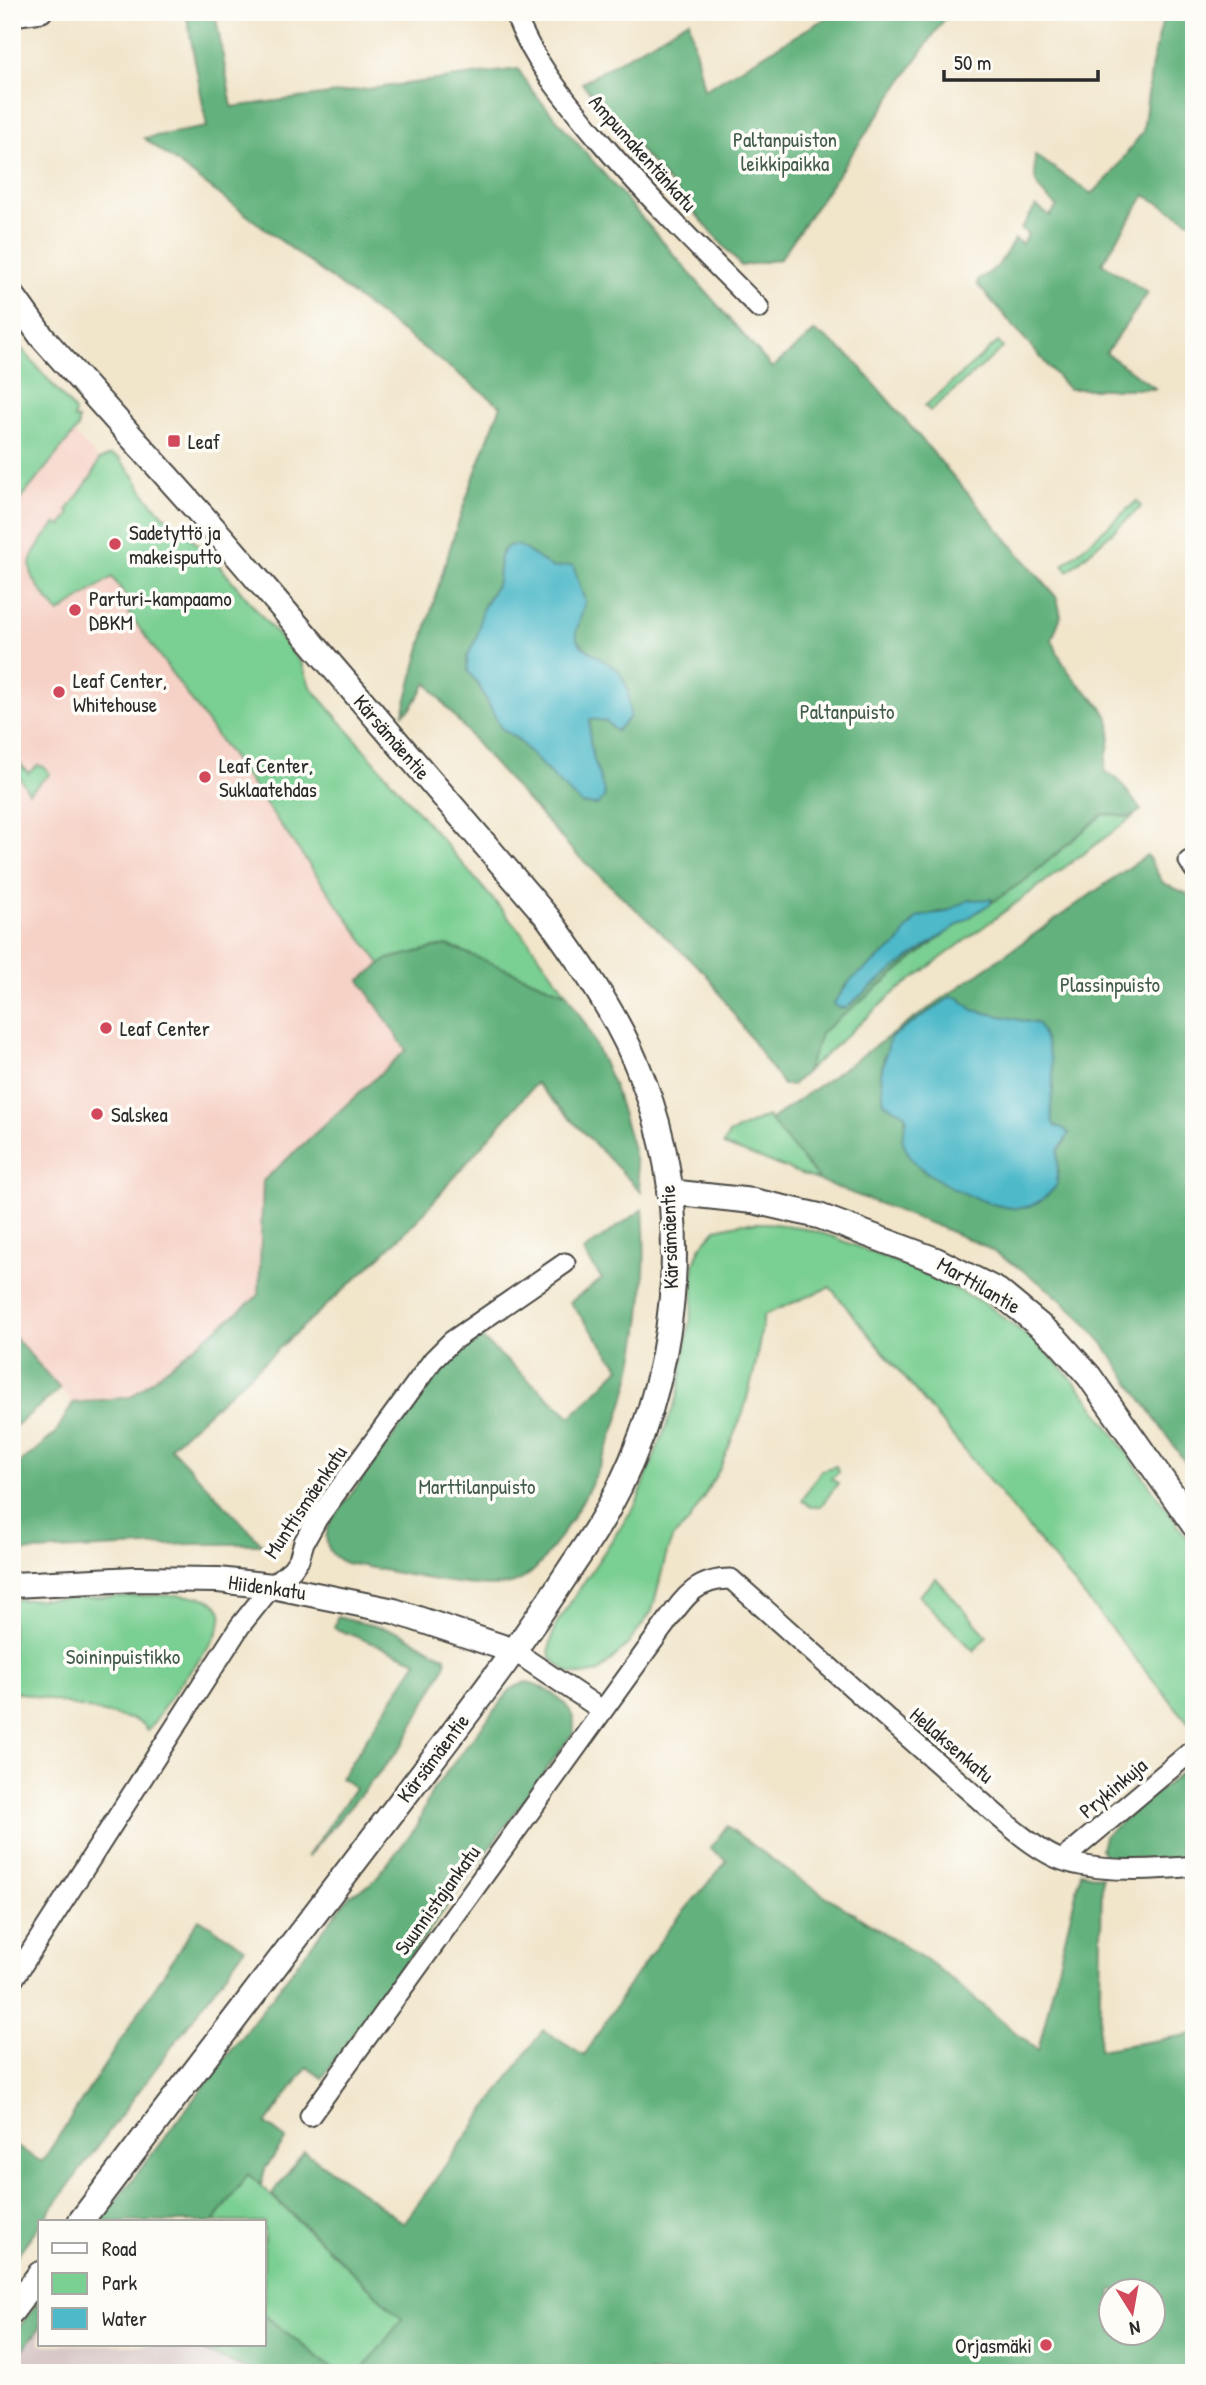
<svg xmlns="http://www.w3.org/2000/svg" width="1206" height="2385" font-family="'Patrick Hand',sans-serif">
	<rect width="100%" height="100%" fill="#fdfcf7"/>
	<filter id="ink" filterUnits="userSpaceOnUse"><feTurbulence type="fractalNoise" baseFrequency=".0143" numOctaves="2"/><feDisplacementMap in="SourceGraphic" scale="14" xChannelSelector="R" yChannelSelector="G"/><feConvolveMatrix kernelMatrix="1 2 1 2 8 2 1 2 1" color-interpolation-filters="sRGB"/></filter>
	<filter id="wash" filterUnits="userSpaceOnUse"><feTurbulence type="fractalNoise" baseFrequency=".00686" numOctaves="4" result="noise"/><feDisplacementMap in="SourceGraphic" scale="28" xChannelSelector="R" yChannelSelector="G"/><feGaussianBlur stdDeviation="1.57" result="paint"/><feColorMatrix in="noise" values="0 0 0 0 0 0 0 0 0 0 0 0 0 0 0 0 0 1.4 0 .05"/><feComposite in="paint" operator="in"/></filter>
	<g filter="url(#wash)">
		<rect width="100%" height="100%" fill="#f1e5ca"/>
		<path fill="#f6d1c6" d="M73,432l26,28 -6,14 -26,37 3,2 -9,14 -4,-4 2,90 52,-37 23,32 -6,5 310,431 -161,257 -139,115 -65,-13 -61,-69v-824z"/>
		<path fill="#d1bfbf" d="M40,2327v18h147l71,28h-246v-9z"/>
		<path fill="#7acf93" stroke="#527d5f" stroke-width="2" d="M998,342l5,6 -73,63 -5,-5z
			M23,350l52,61 -1,8h4v9l-66,82v-159z
			M110,455l9,3 14,17 14,22 17,19 27,22 27,26 84,100 8,22 217,253 40,55 -120,-49 -58,14 -8,6 -253,-353 6,-5 -22,-30 -53,36c-10,-13 -33,-35 -28,-53 3,-13 18,-27 25,-37l5,3 9,-12 -3,-3 26,-37 6,-14z
			M1137,501l4,6 -73,64 -5,-6z
			M12,754l16,19 10,-8 6,2 6,7 -21,18 -17,-26z
			M1103,814l30,3 -238,175 -89,80 16,-40 121,-97 85,-57z
			M767,1116l53,65 -97,-36 6,-11z
			M743,1223h24l32,4 32,9 99,40 56,28 49,38 26,25 25,28 108,153v178l-2,1 -362,-440 -66,28 -9,53 -12,45 -23,55 -21,37 -11,18 -15,14 -6,15 -15,59 -24,33 -29,28 -17,3 -13,-2 -18,-15 -2,-8 6,-24 81,-122 42,-109 15,-92 1,-40 7,-17 15,-17z
			M836,1466l3,6 -8,7 7,4 -17,23 -10,1 -9,-7 19,-30z
			M936,1578l51,58 -13,15 -55,-55z
			M174,1595c13,1 38,0 45,13 13,20 -30,63 -41,78 -10,15 -20,30 -30,45l-5,-7 -9,-4 -122,-29v-91z
			M248,2174l155,145 -43,54h-22l-74,-58v-93h-50z"/>
		<path fill="#63b27d" stroke="#476e54" stroke-width="2" fill-rule="evenodd" d="M186,12h29l17,95 286,-38 15,23 239,276 42,-36 11,5 29,23 203,238 4,18 -9,23c5,15 13,29 24,42 10,12 31,26 34,43 3,17 -6,31 -5,48l12,6 24,32c-15,13 -20,4 -38,4l-75,64 -37,25 1,-3 -74,17 -11,12 -8,14 -54,43 -11,18 12,4c31,-27 62,-51 97,-73l-121,97 -16,40 -14,13h-9l-77,-111 -130,-120 -83,-91 -66,-80 -16,25 -8,6c27,-104 57,-208 98,-308l-357,-268 63,-11zM518,545l35,23 32,34 -9,30 1,8 9,8 44,68 -14,15 -10,-10 -16,-2 -1,20 7,32 1,34 -15,-2 -23,-20 -43,-45 -15,-10 -23,-44 -10,-13 -1,-13 10,-21 7,-32 14,-23 2,-26 2,-5z
			M836,12h113l-169,247 -39,7 -159,-183 107,-63 15,70z
			M1160,12h34v210l-1,1 -48,-28 -43,68 46,30 -42,60 50,36h-88l-91,-105 1,-4 19,-13 18,-28 7,5 6,-10 -7,-5 15,-23 14,10 7,-10c-23,-18 -23,-22 -22,-51l57,39 20,-20 31,-43 9,-67 12,-49z
			M1147,855l16,28 31,14v578l-92,-133 -23,-26 -27,-24 -31,-23 -37,-23 -42,-18 -122,-47 -50,-61zM961,999l6,8 6,3 65,14c10,20 16,41 15,64 0,9 -5,24 -2,33 3,6 12,7 18,12l-4,9 -7,8 -1,35 -65,19 -21,-9 -49,-25 -16,-44 -1,-12 -21,-11 -3,-29 3,-18 62,-55z
			M447,945l120,49 20,33 27,59 19,63 8,43 -105,-109 -116,134 -37,37 -213,193 92,97h-72l-178,8v-82l43,-36 18,-31 58,-6 128,-102 4,-114 143,-131 -46,-70 28,-21z
			M643,1209c8,115 -16,228 -81,325 -13,18 -26,41 -48,49 -31,11 -131,-14 -168,-20 -18,-7 -24,-22 -16,-40l111,-152 18,-17 22,-16 90,79 49,-49 -50,-66 32,-23 -19,-28z
			M12,1334l48,55 -48,40z
			M337,1617l62,15 46,25 1,7 -44,82 -95,111 48,-69 -14,-10 76,-117 -83,-33z
			M526,1682c14,1 41,19 46,33 3,6 2,11 1,18l-251,345 -15,-11 -41,57 20,15 -21,30 -4,16 -13,-11 -34,48h-114l250,-327 21,-11 44,-55 17,-38 79,-102z
			M1194,1762v97l-80,1 -9,-3 -4,-8 3,-13z
			M727,1826l69,51 138,88 104,86 43,-179 21,5 -3,173 95,-16v339h-834l42,-54 -130,-124 32,-44 100,72 139,-193 41,26 49,-77 39,-54 55,-64 -17,-13zM1112,2290h42v42h-42z
			M199,1919l46,29 -233,314v-118l30,18z
			M40,2300v27l-28,37v-28z
			M264,2315l74,58h-80l-71,-28h77z"/>
		<path fill="#4db9c9" stroke="#3c727a" stroke-width="2" d="M518,545l35,23 20,-3 12,37 -9,30 1,8 5,6 37,25 9,19 2,27 -14,14 -10,-10 -16,-2c-3,36 8,46 15,77l-8,9 -15,-1 -23,-21 -43,-45 -15,-10 -23,-44 -10,-13 -1,-14 10,-20 5,-27 16,-28 2,-26 8,-10z
			M991,899v4c-50,33 -100,65 -145,105l-10,-1 -2,-4 17,-23 48,-37 8,-14 11,-12 27,-5 24,-12z
			M951,997l8,1 14,12 65,14c8,15 13,31 15,48 1,15 -6,43 2,54l8,2 6,6 -11,16 -1,35c-9,11 -21,21 -36,23 -27,2 -77,-22 -97,-38 -11,-7 -18,-19 -22,-31l5,-20 -2,-5 -21,-11 -3,-29 9,-36z"/>
	</g>
	<g filter="url(#ink)">
		<g fill="none" stroke-linecap="round" stroke-linejoin="round">
			<defs>
				<path id="minor" d="M514,12c21,53 50,86 86,129 50,59 105,113 159,167
					M12,16l30,-4
					M1189,861l5,8
					M514,1651l88,59
					M1062,1860l132,-111
					M12,1981l228,-355 32,-40 20,-17 7,-10 5,-17 13,-23 116,-159 19,-19 113,-78
					M310,2116l351,-486c21,-28 31,-51 70,-51 75,67 150,135 226,201 27,23 72,68 105,80 35,13 95,10 132,6"/>
				<path id="tertiary" d="M12,295l30,42 181,202 325,379c38,52 74,105 96,165 52,138 34,300 -37,428 -11,20 -24,39 -37,58 -51,79 -109,153 -166,228 -108,142 -216,283 -324,425
					M669,1192l84,9 66,15 117,44 62,31 59,49 32,36 105,149
					M12,1585l124,-6 82,1 54,6 122,25 120,40
					M12,2311l28,-37"/>
			</defs>
			<use href="#minor" stroke="#494743" stroke-width="23"/>
			<use href="#tertiary" stroke="#494743" stroke-width="28"/>
			<use href="#minor" stroke="#fff" stroke-width="19"/>
			<use href="#tertiary" stroke="#fff" stroke-width="24"/>
		</g>
	</g>
	<g fill="#d1495b" stroke="#fdfcf7" stroke-width="2.5">
		<rect x="167" y="434" width="14" height="14" rx="3.5"/>
		<circle cx="115" cy="544" r="7"/>
		<circle cx="75" cy="610" r="7"/>
		<circle cx="59" cy="692" r="7"/>
		<circle cx="205" cy="777" r="7"/>
		<circle cx="106" cy="1028" r="7"/>
		<circle cx="97" cy="1114" r="7"/>
		<circle cx="1046" cy="2345" r="7"/>
	</g>
	<g text-anchor="middle" dominant-baseline="central" stroke-width="7" stroke-linejoin="round" paint-order="stroke">
		<g font-size="21" fill="#435c4a" stroke="#fdfcf7">
			<text x="785" y="139">Paltanpuiston<tspan x="785" dy="24">leikkipaikka</tspan></text>
			<text x="847" y="711">Paltanpuisto</text>
			<text x="1110" y="984">Plassinpuisto</text>
			<text x="477" y="1486">Marttilanpuisto</text>
			<text x="123" y="1656">Soininpuistikko</text>
		</g>
		<g font-size="21" fill="#2b2b2b" stroke="#fdfcf7">
			<text transform="translate(643 153) rotate(48)">Ampumakentänkatu</text>
			<text transform="translate(392 737) rotate(49)">Kärsämäentie</text>
			<text transform="translate(669 1237) rotate(-92)">Kärsämäentie</text>
			<text transform="translate(979 1285) rotate(30)">Marttilantie</text>
			<text transform="translate(305 1502) rotate(-56)">Munttismäenkatu</text>
			<text transform="translate(267 1587) rotate(8)">Hiidenkatu</text>
			<text transform="translate(952 1745) rotate(41)">Hellaksenkatu</text>
			<text transform="translate(433 1758) rotate(-53)">Kärsämäentie</text>
			<text transform="translate(1113 1788) rotate(-40)">Prykinkuja</text>
			<text transform="translate(437 1900) rotate(-54)">Suunnistajankatu</text>
		</g>
		<g font-size="21" fill="#2b2b2b" stroke="#fdfcf7" text-anchor="start">
			<text x="188" y="441">Leaf</text>
			<text x="129" y="532">Sadetyttö ja<tspan x="129" dy="24">makeisputto</tspan></text>
			<text x="89" y="598">Parturi-kampaamo<tspan x="89" dy="24">DBKM</tspan></text>
			<text x="73" y="680">Leaf Center,<tspan x="73" dy="24">Whitehouse</tspan></text>
			<text x="219" y="765">Leaf Center,<tspan x="219" dy="24">Suklaatehdas</tspan></text>
			<text x="120" y="1028">Leaf Center</text>
			<text x="111" y="1114">Salskea</text>
			<text x="1032" y="2345" text-anchor="end">Orjasmäki</text>
		</g>
	</g>
	<rect width="1206" height="2385" fill="none" stroke="#fdfcf7" stroke-width="42"/>
	<rect x="38" y="2220" width="228" height="126" fill="#fdfcf7" stroke="#a9a8a5" stroke-width="2"/>
	<rect x="52" y="2243" width="35" height="10" fill="#ffffff" stroke="#a9a8a5" stroke-width="2"/>
	<text x="102" y="2256" font-size="21" fill="#2b2b2b">Road</text>
	<rect x="52" y="2273" width="35" height="21" fill="#7acf93" stroke="#a9a8a5" stroke-width="2"/>
	<text x="102" y="2290" font-size="21" fill="#2b2b2b">Park</text>
	<rect x="52" y="2308" width="35" height="21" fill="#4db9c9" stroke="#a9a8a5" stroke-width="2"/>
	<text x="102" y="2326" font-size="21" fill="#2b2b2b">Water</text>
	<g transform="translate(1132 2312) rotate(169)"><circle r="33" fill="#fdfcf7" stroke="#a9a8a5" stroke-width="2"/>
	<path d="M0-5L12 26L0 18L-12 26Z" fill="#d1495b"/>
	<text y="-10" font-size="19" font-weight="bold" text-anchor="middle" fill="#2b2b2b">N</text>
	</g>
	<path d="M944 70v10h154v-10" fill="none" stroke="#2b2b2b" stroke-width="3.5"/>
	<text x="954" y="70" font-size="21" fill="#2b2b2b" stroke="#fdfcf7" stroke-width="5" paint-order="stroke">50 m</text>
</svg>
